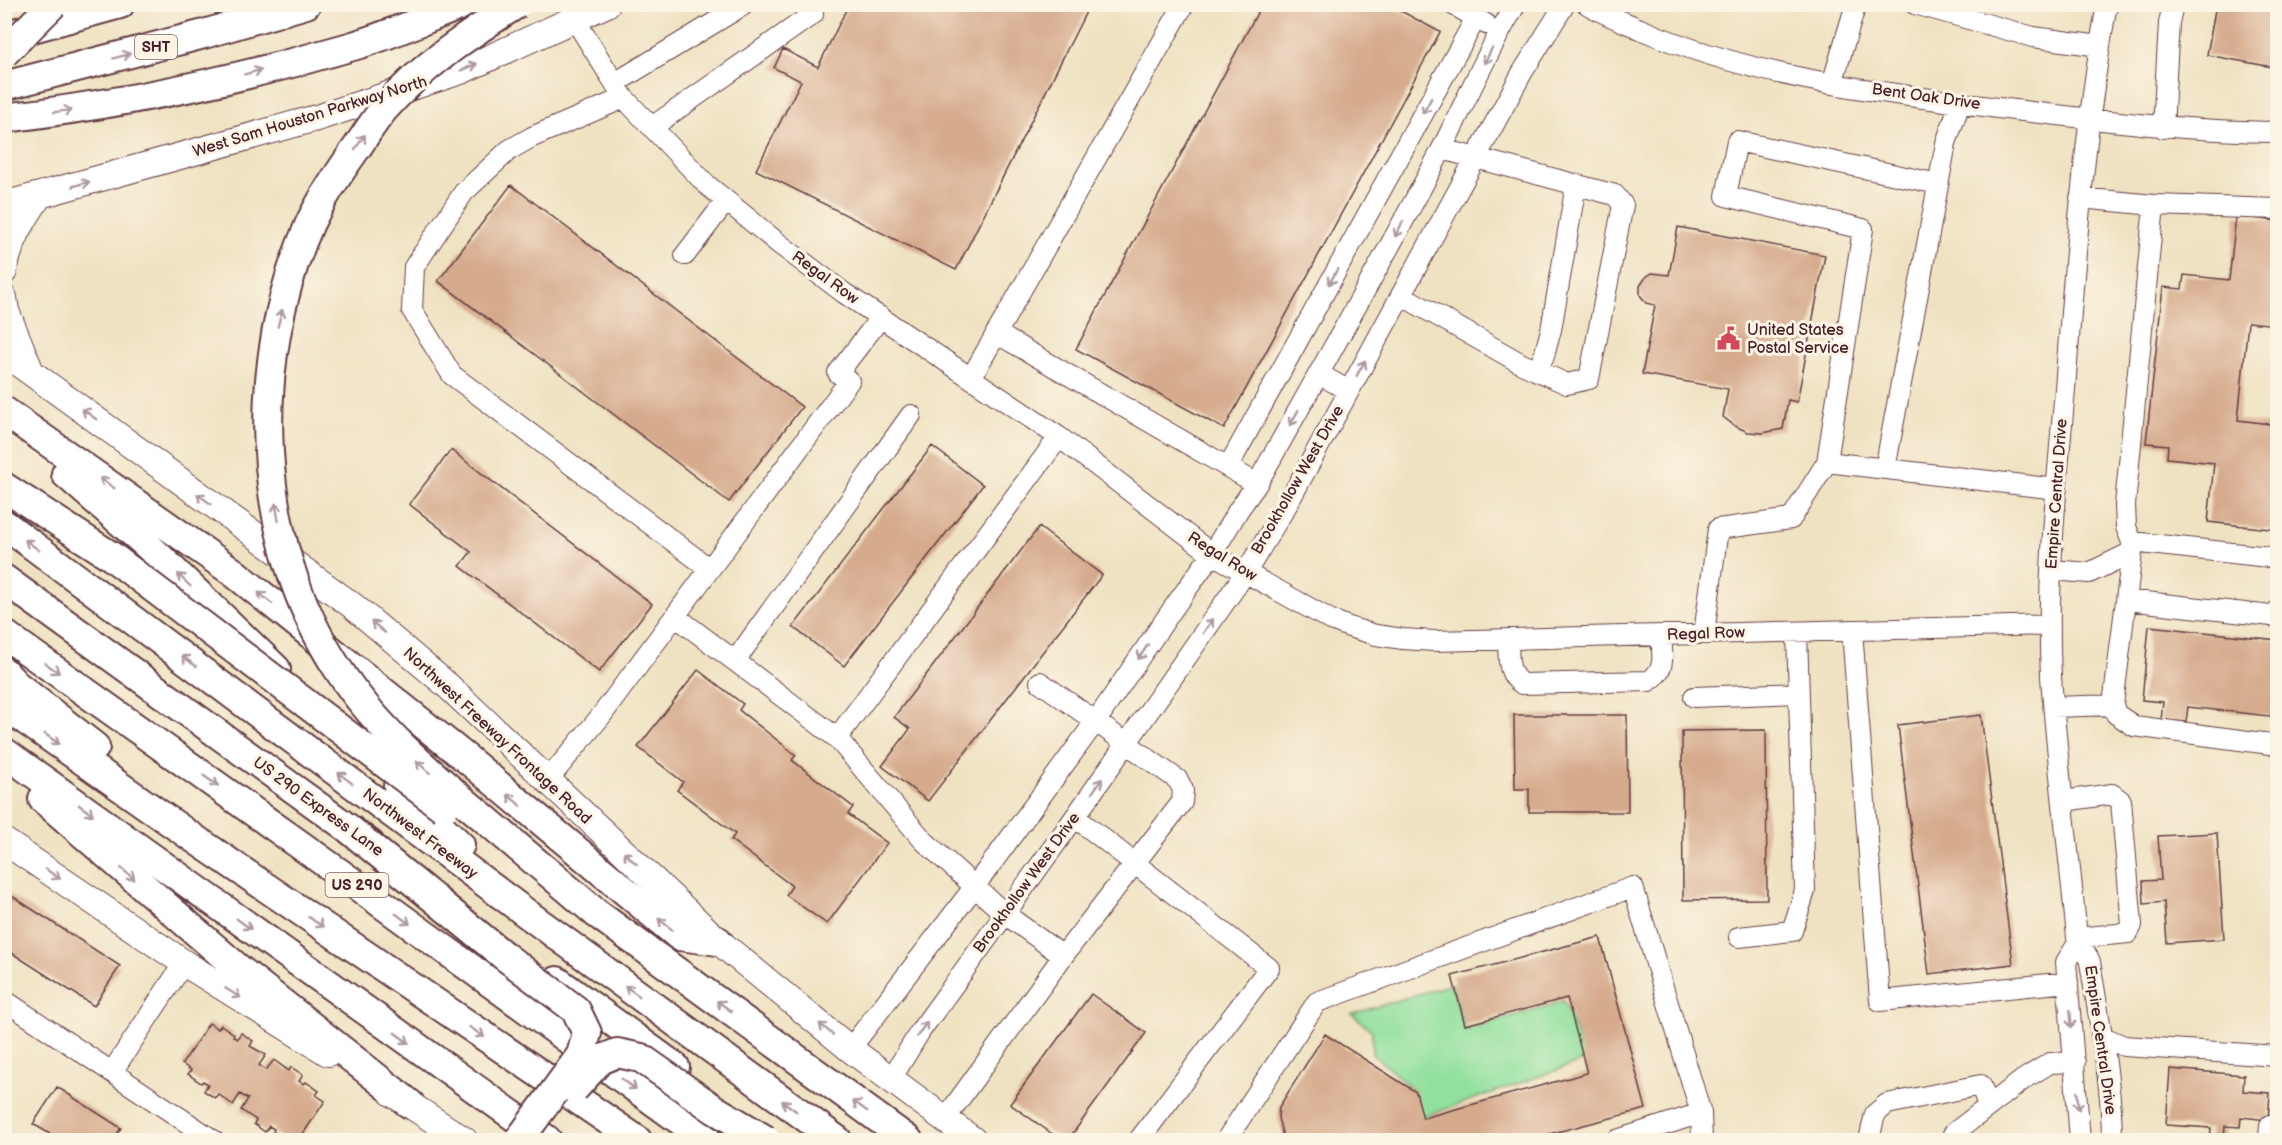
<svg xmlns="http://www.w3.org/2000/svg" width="2282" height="1145" font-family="'Balsamiq Sans',sans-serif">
	<rect width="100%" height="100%" fill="#fcf5e5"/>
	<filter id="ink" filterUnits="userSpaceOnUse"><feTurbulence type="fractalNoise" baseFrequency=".0167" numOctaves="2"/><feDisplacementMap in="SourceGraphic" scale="12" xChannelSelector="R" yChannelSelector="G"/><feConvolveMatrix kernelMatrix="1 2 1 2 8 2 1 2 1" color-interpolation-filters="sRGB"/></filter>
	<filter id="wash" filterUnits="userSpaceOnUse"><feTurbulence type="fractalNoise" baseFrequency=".008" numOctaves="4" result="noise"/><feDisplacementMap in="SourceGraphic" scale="24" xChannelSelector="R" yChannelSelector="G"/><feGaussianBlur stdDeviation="1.35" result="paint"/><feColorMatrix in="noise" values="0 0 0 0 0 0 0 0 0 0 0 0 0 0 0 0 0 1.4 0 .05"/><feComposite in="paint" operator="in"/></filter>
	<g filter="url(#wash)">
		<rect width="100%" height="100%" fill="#efe2c2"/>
		<path fill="#91e09e" stroke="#6e8064" stroke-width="1.5" d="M1452,984l13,46 99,-29 22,59 -169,59 -10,-16 6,-14 -41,-35v-23l-20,-17z"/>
		<g id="blocks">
			<path fill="#d6aa8d" d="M849,4h241l-134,266 -200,-100 45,-89 -27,-13 9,-19 35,18z
				M1262,4h126l52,28 -216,397 -148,-80z
				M2216,4h62v64l-71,-13z
				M511,185l291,222 -73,95 -291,-221z
				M2236,216l42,5v104l-30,-3 -10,98 40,5v105l-70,-8 6,-59 -47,-5 1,-13 -22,-2 17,-156 19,2 2,-14 45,5z
				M1678,227l147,28 -28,147 -9,-2 -5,29 -21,4 -14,-1 -13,-6 -12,-9 5,-28 -86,-15 13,-69 -9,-2 -6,-8v-9l6,-9 6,-4 17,2z
				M932,446l51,39 -139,181 -51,-39z
				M451,450l201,154 -53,68 -139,-106 11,-14 -62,-48z
				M1039,527l63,48 -174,226 -46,-35 28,-37 -16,-12z
				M2149,626l129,14v77l-90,-10 -2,15 -25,-2 2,-18 -21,-2z
				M698,670l45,34 -4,6 57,45 -4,5 61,47 -5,7 39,29 -60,81 -41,-29 6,-9 -61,-46 4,-6 -58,-44 6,-8 -45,-35z
				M1514,715h113l1,97h-99v-23h-14z
				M1981,715l32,249 -84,10 -31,-249z
				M1766,730l1,169 -84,1 -1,-169z
				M2217,833l7,106 -57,4 -3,-41 -20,2 -1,-23 18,-1 -3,-44z
				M4,891l116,75 -26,40 -90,-58z
				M1600,937l46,172 -120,31h-242l-6,-22 1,-11 46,-73 91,58 7,26 164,-45 -20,-75 -102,27 -13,-49z
				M1091,994l55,39 -78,107h-7l-51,-36z
				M209,1023l9,6 3,-4 13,9 -1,2 4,3 4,-6 12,8 -3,5 16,9 -7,10 7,5 8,-10 15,11 2,-4 12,8 -4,6 5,3 2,-2 13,9 -3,4 9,6 -26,39h-4l-6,-4 -3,4 -13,-8 1,-3 -5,-3 -4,6 -11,-8 2,-4 -15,-10 7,-11 -8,-5 -7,11 -15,-11 -3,4 -11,-7 4,-7 -5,-3 -2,2 -13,-9 3,-4 -9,-6z
				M2170,1069l74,6 -1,16 27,2 -2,27 -27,-3 -1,10 -15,-1 -1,13 -14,-1 1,-10 -45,-3z
				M57,1087l64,41 -8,12h-53l-27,-16z"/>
		</g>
	</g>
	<g filter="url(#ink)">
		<use href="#blocks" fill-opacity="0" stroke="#633c42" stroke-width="1.5"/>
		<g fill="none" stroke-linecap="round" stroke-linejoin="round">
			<defs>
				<path id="minor" d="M1452,4l34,20
					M1587,4c16,10 35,17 53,25 113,49 236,63 358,79 93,11 185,23 280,24
					M1915,4l118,33 67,9
					M2107,4c-23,128 -32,256 -42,385 -8,95 -19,191 -14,287 6,87 18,175 26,262 1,10 11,15 13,24 9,57 22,122 22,178
					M575,20l49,78 83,87 71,58 66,50 215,144 153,117 119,66 21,8 24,7 27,4 31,2 616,-16
					M615,83l130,-79
					M1832,84l24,-80
					M624,98l-92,39 -23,13 -45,42 -50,75 -2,43 40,65 258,194
					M652,127l161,-113 -2,-10
					M2163,128l6,-105 4,-19
					M2080,198l74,7
					M2278,209l-124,-4 -29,300 1,22 6,15v10l-19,153 3,9 18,12 144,19
					M685,255l41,-54
					M1401,295l121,69 45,20 22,-5 34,-174 -8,-10 -173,-46
					M996,333l261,151
					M1537,371l7,-15 7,-26 25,-145
					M1319,374l30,17
					M971,378l213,-374
					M1827,462l36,-233 -137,-33 11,-55 201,43
					M1228,467l248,-449
					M1885,469l61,-326 14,-40
					M2132,542l146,16
					M2052,570l37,3 43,-21
					M2127,600l145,16 6,-6
					M675,616l162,122 86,102 82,74 58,42
					M1852,630l28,371 188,-19
					M1704,634l14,-105 73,-10 36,-57 230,27
					M1508,639c1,17 -2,35 14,45l127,-3c18,-12 13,-26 12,-46
					M735,661l176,-246
					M1694,697l105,-4
					M2054,707l59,-2
					M837,738l222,-301
					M547,781l54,-65 248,-335 -11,-8 43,-56
					M2064,801l48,-7 9,7 11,124 -4,8 -51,5
					M1075,817l194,151 -130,172
					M1739,937l53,-6 13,-40 -8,-259
					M2078,943l-12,19 14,178
					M4,1000l209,140
					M2101,1036l23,10 154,10
					M850,1049l125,-163 121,-165 76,-111 40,-56 27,-45 18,-25c59,-106 119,-211 176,-318 28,-53 51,-110 83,-162
					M112,1072l72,-109
					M891,1079l30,-49 154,-213 171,-245 41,-67 235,-432 43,-69
					M945,1119l118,-163 119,-154 1,-12 -5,-10 -138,-98
					M1226,1140l91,-138 316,-115 68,226 1,27
					M1617,1140l84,-27
					M1869,1140l6,-26 12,-10 94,-19 7,22
					M1950,1140l4,-7 70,-54 26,-16 25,-1
					M2269,1140l1,-15 8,-1"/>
				<path id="major" d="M4,205l316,-88 141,-46 146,-67
					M4,271c5,-29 19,-51 35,-75
					M4,298l2,13 25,61
					M4,353l349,253 95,80 270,255 132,108 123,91
					M4,841l180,122 144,90
					M392,1093l72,47"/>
				<path id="highway" d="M18,32l102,-28
					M4,86l200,-52 102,-30
					M4,118c120,-14 233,-38 349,-72 37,-11 74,-28 111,-42
					M4,411l229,161 234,187 212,177 39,5
					M66,474l81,71 129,124
					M4,487l107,69
					M4,524l522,389 311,227
					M4,579l366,265
					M4,634l348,248 355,258
					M4,672l11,12 80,63
					M4,705l185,130 448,305
					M4,752l543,388
					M398,786l62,59
					M43,799l197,171 170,134
					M596,913l312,227
					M557,981l118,86"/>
			</defs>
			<use href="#minor" stroke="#633c42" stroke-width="22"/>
			<use href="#major" stroke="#633c42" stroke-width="28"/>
			<use href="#highway" stroke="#633c42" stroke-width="32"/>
			<use href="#minor" stroke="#fff" stroke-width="20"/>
			<use href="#major" stroke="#fff" stroke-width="26"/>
			<use href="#highway" stroke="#fff" stroke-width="28"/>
			<defs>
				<path id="highway-bridge" d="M517,4c-48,30 -96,63 -133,105 -10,12 -18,25 -26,37 -18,25 -35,50 -48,77 -62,139 -57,317 28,446 38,59 92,104 146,149 37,32 75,63 112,95
					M4,53l49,-49
					M111,556l333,252
					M349,829l154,126 73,55 11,23 -6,22 -62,85
					M574,1089l26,-29 17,-7 24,5 73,51 52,31"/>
			</defs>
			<use href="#highway-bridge" stroke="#633c42" stroke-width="32" stroke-linecap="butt"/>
			<use href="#highway-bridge" stroke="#fff" stroke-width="28"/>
		</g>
		<defs><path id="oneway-shaft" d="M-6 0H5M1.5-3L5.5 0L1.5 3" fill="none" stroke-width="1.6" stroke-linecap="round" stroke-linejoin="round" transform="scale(1.5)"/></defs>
		<g stroke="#ae9aa0">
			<use href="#oneway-shaft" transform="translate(122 56) rotate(-15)"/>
			<use href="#oneway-shaft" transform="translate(1488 56) rotate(116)"/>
			<use href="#oneway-shaft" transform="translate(469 67) rotate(-23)"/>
			<use href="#oneway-shaft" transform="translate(253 72) rotate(-15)"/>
			<use href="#oneway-shaft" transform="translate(1427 106) rotate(119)"/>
			<use href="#oneway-shaft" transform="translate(63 111) rotate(-7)"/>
			<use href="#oneway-shaft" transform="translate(360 142) rotate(-55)"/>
			<use href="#oneway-shaft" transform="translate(81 184) rotate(-16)"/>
			<use href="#oneway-shaft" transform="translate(1399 229) rotate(118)"/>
			<use href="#oneway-shaft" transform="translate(1333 277) rotate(119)"/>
			<use href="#oneway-shaft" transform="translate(280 318) rotate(-75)"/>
			<use href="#oneway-shaft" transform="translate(1361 368) rotate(-61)"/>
			<use href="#oneway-shaft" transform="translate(89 414) rotate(-144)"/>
			<use href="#oneway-shaft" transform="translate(1294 418) rotate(119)"/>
			<use href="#oneway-shaft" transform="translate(107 483) rotate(-145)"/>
			<use href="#oneway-shaft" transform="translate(204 499) rotate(-144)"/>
			<use href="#oneway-shaft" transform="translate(277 512) rotate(-100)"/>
			<use href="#oneway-shaft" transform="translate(32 545) rotate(-143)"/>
			<use href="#oneway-shaft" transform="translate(184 580) rotate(-136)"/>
			<use href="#oneway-shaft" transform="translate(265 598) rotate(-141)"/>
			<use href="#oneway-shaft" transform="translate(1208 626) rotate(-55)"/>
			<use href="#oneway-shaft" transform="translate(378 627) rotate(-140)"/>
			<use href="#oneway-shaft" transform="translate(1143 652) rotate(124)"/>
			<use href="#oneway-shaft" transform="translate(189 661) rotate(-143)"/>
			<use href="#oneway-shaft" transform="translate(52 668) rotate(35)"/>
			<use href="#oneway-shaft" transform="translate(52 739) rotate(35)"/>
			<use href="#oneway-shaft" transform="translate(423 767) rotate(-138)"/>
			<use href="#oneway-shaft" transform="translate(345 778) rotate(-143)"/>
			<use href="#oneway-shaft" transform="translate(211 781) rotate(35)"/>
			<use href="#oneway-shaft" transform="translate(1097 786) rotate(-55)"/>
			<use href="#oneway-shaft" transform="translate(514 800) rotate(-139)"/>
			<use href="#oneway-shaft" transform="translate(86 810) rotate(36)"/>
			<use href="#oneway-shaft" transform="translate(630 858) rotate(-137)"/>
			<use href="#oneway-shaft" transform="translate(53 874) rotate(34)"/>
			<use href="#oneway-shaft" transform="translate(128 874) rotate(41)"/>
			<use href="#oneway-shaft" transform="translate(403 919) rotate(36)"/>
			<use href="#oneway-shaft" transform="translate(316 922) rotate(34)"/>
			<use href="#oneway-shaft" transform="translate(244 924) rotate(36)"/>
			<use href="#oneway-shaft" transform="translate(665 924) rotate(-141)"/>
			<use href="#oneway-shaft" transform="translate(632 991) rotate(-144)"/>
			<use href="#oneway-shaft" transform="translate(233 993) rotate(32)"/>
			<use href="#oneway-shaft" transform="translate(724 1006) rotate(-144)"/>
			<use href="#oneway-shaft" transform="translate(2071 1019) rotate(85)"/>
			<use href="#oneway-shaft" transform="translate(826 1029) rotate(-141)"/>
			<use href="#oneway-shaft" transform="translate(922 1029) rotate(-56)"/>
			<use href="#oneway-shaft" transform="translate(477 1032) rotate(34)"/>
			<use href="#oneway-shaft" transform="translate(402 1038) rotate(36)"/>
			<use href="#oneway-shaft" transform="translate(629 1084) rotate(36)"/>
			<use href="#oneway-shaft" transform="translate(2078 1101) rotate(86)"/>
			<use href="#oneway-shaft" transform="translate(789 1106) rotate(-144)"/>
			<use href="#oneway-shaft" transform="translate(860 1106) rotate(-144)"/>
		</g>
	</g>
	<defs>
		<symbol id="civic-bare" viewBox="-9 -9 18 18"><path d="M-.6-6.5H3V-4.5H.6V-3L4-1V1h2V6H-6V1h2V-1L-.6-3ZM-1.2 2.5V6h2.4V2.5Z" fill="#d1495b" stroke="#fcf5e5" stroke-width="2.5" paint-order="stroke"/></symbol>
	</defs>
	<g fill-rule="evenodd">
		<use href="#civic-bare" x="1712" y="322" width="33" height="33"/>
	</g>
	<g text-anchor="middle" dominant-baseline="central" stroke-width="6" stroke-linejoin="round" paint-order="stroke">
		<g fill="#fcf5e5" stroke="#7f5f63" stroke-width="1.5">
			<rect x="135" y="35" width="42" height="24" rx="4.5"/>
			<rect x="325.5" y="873" width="63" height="24" rx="4.5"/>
		</g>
		<g font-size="15" font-weight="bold" fill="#4a1f2b">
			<text x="156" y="47">SHT</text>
			<text x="357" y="885">US 290</text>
		</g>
		<g font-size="16" fill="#4a1f2b" stroke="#fcf5e5">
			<text transform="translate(1926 97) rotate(8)">Bent Oak Drive</text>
			<text transform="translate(310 117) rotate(-17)">West Sam Houston Parkway North</text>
			<text transform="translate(825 278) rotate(36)">Regal Row</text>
			<text transform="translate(1298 480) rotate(-60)">Brookhollow West Drive</text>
			<text transform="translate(2057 494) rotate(-86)">Empire Central Drive</text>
			<text transform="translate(1222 557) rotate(32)">Regal Row</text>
			<text transform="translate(1706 634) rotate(-2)">Regal Row</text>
			<text transform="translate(497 736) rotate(43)">Northwest Freeway Frontage Road</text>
			<text transform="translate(318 807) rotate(36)">US 290 Express Lane</text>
			<text transform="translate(420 834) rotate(37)">Northwest Freeway</text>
			<text transform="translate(1027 883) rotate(-54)">Brookhollow West Drive</text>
			<text transform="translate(2100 1040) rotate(82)">Empire Central Drive</text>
		</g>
		<g font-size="16" fill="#4a1f2b" stroke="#fcf5e5" text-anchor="start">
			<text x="1747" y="330">United States<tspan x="1747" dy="18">Postal Service</tspan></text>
		</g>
	</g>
	<rect width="2282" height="1145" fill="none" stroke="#fcf5e5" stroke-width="24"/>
</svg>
